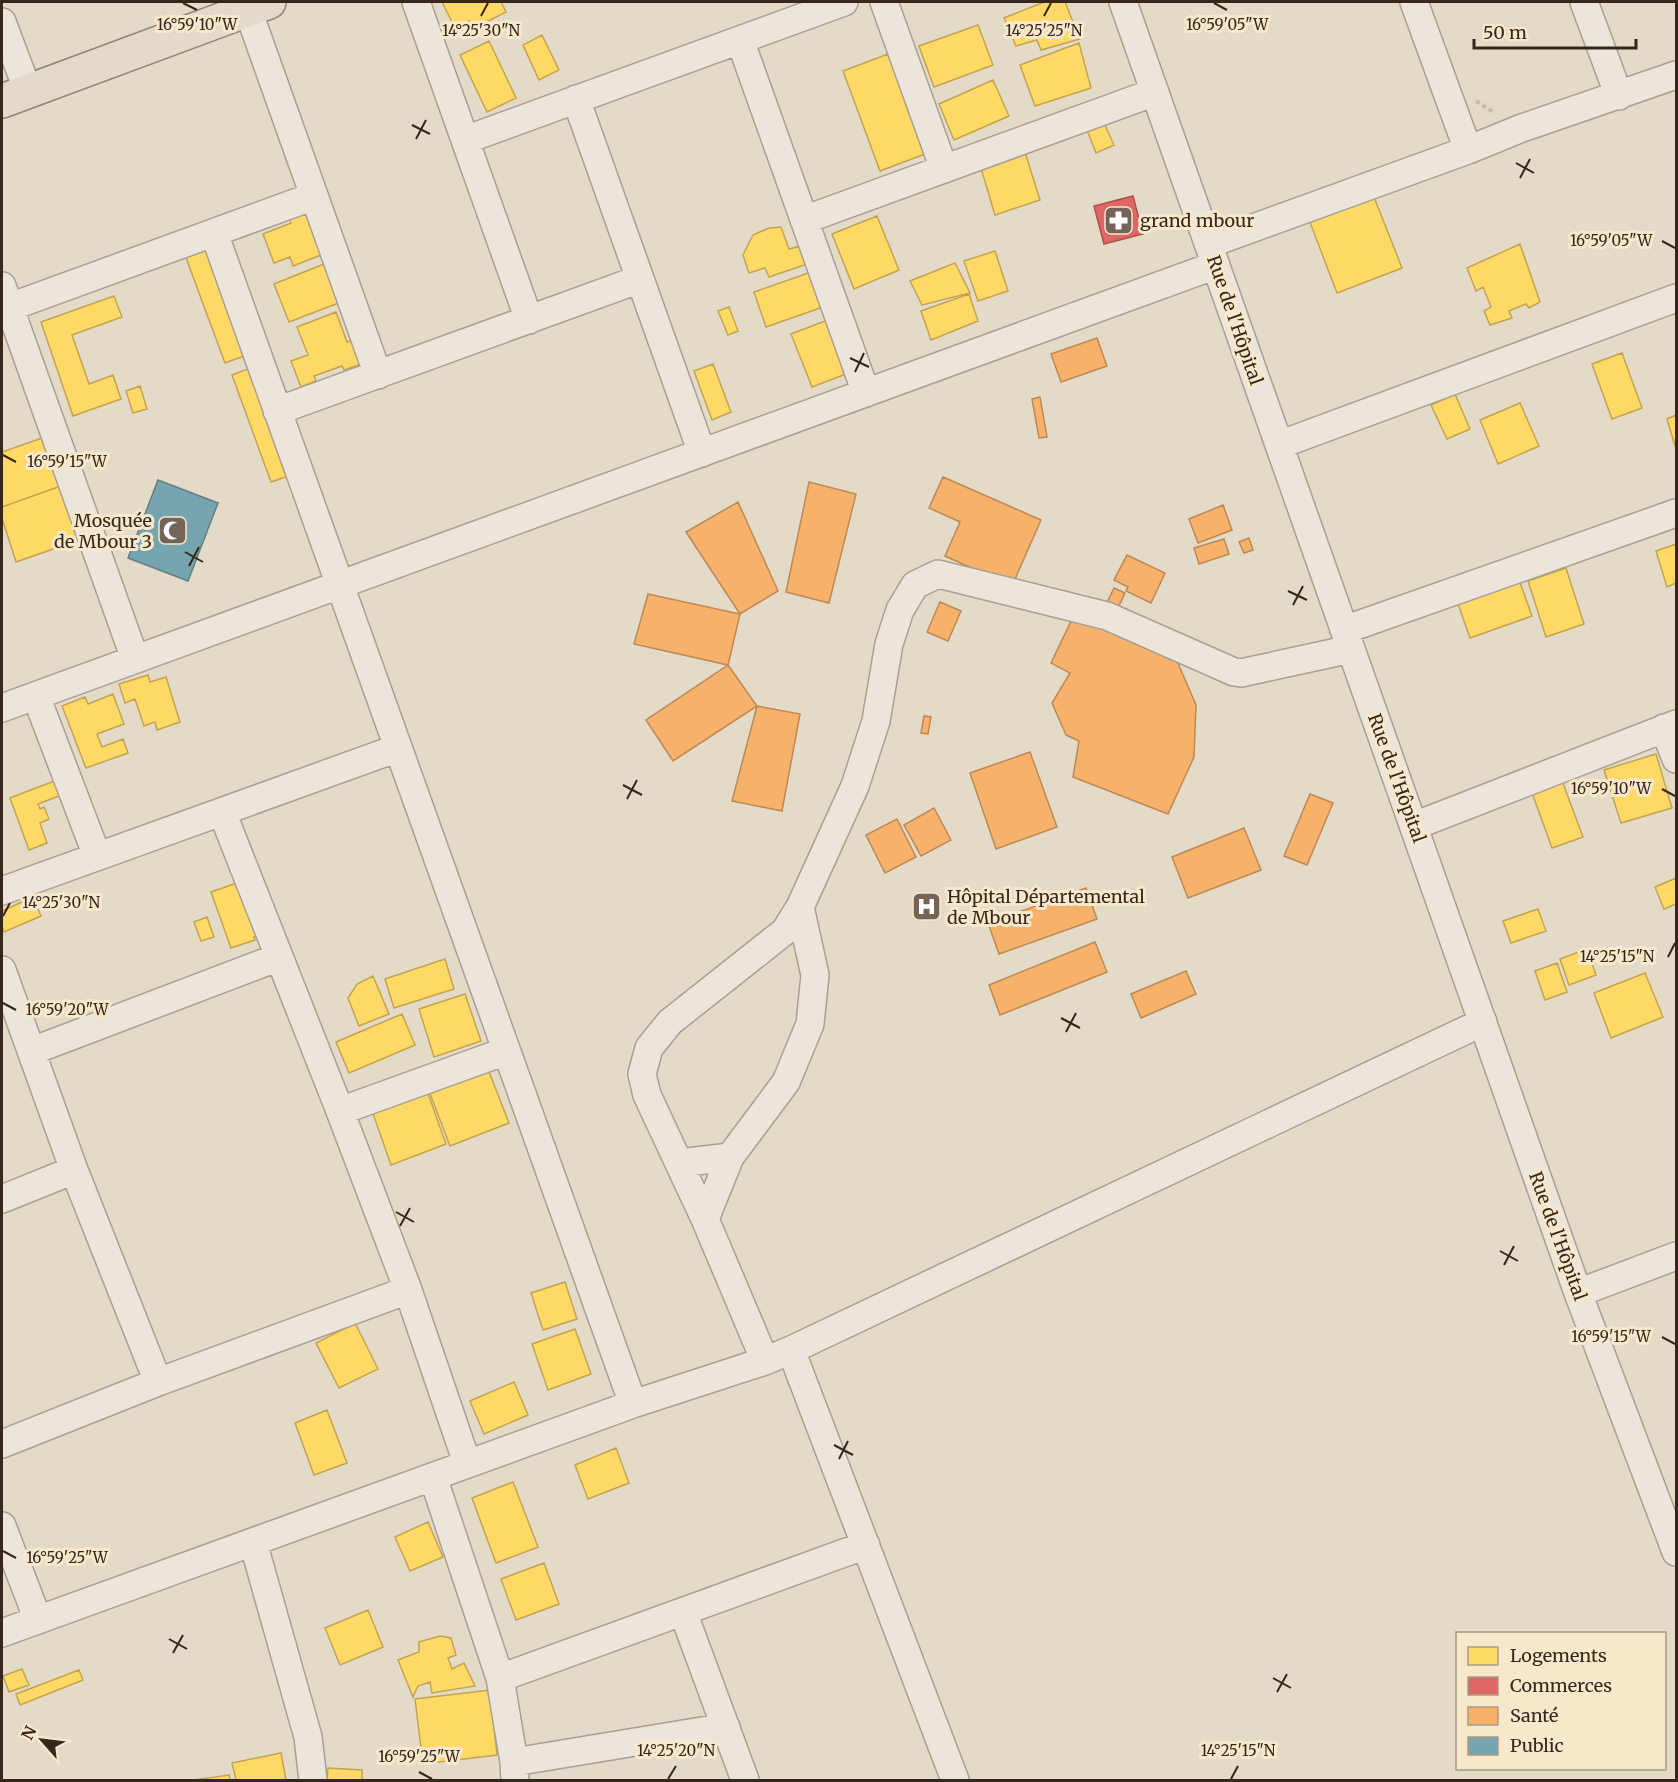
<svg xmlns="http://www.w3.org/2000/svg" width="1678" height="1782" font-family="Merriweather,serif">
	<rect width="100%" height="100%" fill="#e4dac8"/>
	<path fill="#ffd966" stroke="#c3a350" stroke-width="1.5" d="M442,2h59l5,10 -33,17 -4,-8 -14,7z
		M1044,2h21l15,37 -39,11 -4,-10 -21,6 -12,-28z
		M978,25l15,40 -59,22 -15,-41z
		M542,35l17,35 -20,10 -16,-35z
		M489,41l27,57 -29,14 -27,-57z
		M1079,43l12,45 -56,18 -15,-41z
		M888,54l37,100 -45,17 -37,-100z
		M993,80l16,36 -55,24 -15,-36z
		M1104,123l10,22 -18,8 -9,-23z
		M1025,152l15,48 -45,15 -15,-50z
		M1372,192l30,76 -65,25 -29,-76z
		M313,203l7,18 -10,4 11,30 -28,11 -3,-9 -16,6 -11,-29 28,-11 -5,-14z
		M877,216l22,54 -45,19 -22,-55z
		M781,227l8,22 16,-4 8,17 -44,15 -4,-9 -16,5 -6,-18 10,-20 16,-7z
		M1520,244l20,58 -11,6 -3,-4 -17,7 3,7 -22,7 -6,-14 7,-4 -8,-20 -7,4 -9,-23z
		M209,246l41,108 -25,9 -40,-108z
		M995,251l13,40 -30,10 -14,-40z
		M334,260l15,39 -60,23 -15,-38z
		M955,263l15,30 -48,12 -12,-24z
		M814,271l12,35 -60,21 -12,-35z
		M969,294l9,27 -47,19 -10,-29z
		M114,296l8,21 -50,18 17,49 24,-9 8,24 -48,17 -32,-94z
		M729,307l9,24 -10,4 -10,-24z
		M336,312l11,30 8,-3 9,24 -20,7 -2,-4 -28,10 2,5 -15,6 -10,-26 17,-6 -11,-28z
		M833,318l21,53 -42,16 -21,-53z
		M1622,353l20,55 -30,11 -20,-55z
		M713,364l18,48 -19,8 -18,-49z
		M256,366l38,108 -23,8 -39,-107z
		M140,386l7,23 -14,4 -7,-22z
		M1455,394l15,35 -23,10 -16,-34z
		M1520,403l19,43 -41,18 -18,-44z
		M1676,415v34l-9,-30z
		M45,437l16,49 -59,21v-55z
		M61,486l18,54 -63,22 -14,-44v-11z
		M1676,544v39l-9,4 -11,-36z
		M1566,568l18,56 -38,13 -18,-56z
		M1518,577l14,39 -62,22 -14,-40z
		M148,675l2,7 16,-5 14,45 -23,8 -2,-8 -11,4 -9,-27 -10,4 -6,-19z
		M113,694l11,30 -27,10 5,13 21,-8 5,14 -42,15 -24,-62 23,-9 3,7z
		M1656,754l16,54 -51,15 -17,-53z
		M62,778l5,15 -29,11 2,5 4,-2 5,12 -9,4 7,20 -18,7 -19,-52z
		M1561,778l22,59 -31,11 -21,-58z
		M1676,878v26l-12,5 -9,-22z
		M237,883l29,49 -12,5 1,3 -24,8 -20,-56z
		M33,897l8,19 -37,16 -2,-6v-15z
		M1538,909l8,22 -35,12 -8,-22z
		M207,917l7,20 -13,4 -7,-19z
		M1587,949l9,26 -27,10 -9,-26z
		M445,959l9,30 -60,19 -9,-29z
		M1557,963l10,29 -22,8 -10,-29z
		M1645,973l18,44 -52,21 -17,-45z
		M373,976l16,38 -30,12 -11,-28 9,-14z
		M465,994l16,47 -47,16 -15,-48z
		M402,1014l13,31 -66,28 -13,-31z
		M488,1069l21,54 -59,23 -21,-55z
		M426,1088l20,56 -55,21 -20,-57z
		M565,1282l12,37 -34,11 -12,-37z
		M355,1323l23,46 -39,19 -23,-45z
		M575,1329l16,45 -43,16 -16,-46z
		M514,1382l14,33 -44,19 -14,-33z
		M327,1410l20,53 -33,12 -19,-52z
		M616,1448l13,35 -41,16 -13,-34z
		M513,1482l25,65 -42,16 -24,-65z
		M428,1522l15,35 -33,14 -15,-34z
		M544,1563l15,41 -43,16 -15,-41z
		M368,1610l15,37 -43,18 -15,-37z
		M440,1636l11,2 5,17 -8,3 4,11 12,-6 11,23 -43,7 -2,-11 -12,4 -5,11 -15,-37 21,-8v-10z
		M22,1669l7,16 -20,7 -6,-16z
		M79,1670l4,10 -63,25 -4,-11z
		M490,1690l7,65 -74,9 -8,-65z
		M281,1753l5,27h-50l-4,-17z
		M328,1768l34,2v10h-35z
		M229,1775l1,5h-36z"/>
	<path fill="#e06666" stroke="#ad5350" stroke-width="1.5" d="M1133,196l10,38 -39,10 -10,-38z"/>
	<path fill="#f6b26b" stroke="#bd8853" stroke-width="1.5" d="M1097,338l10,28 -46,16 -10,-28z
		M1040,397l7,40 -8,1 -7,-39z
		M943,477l98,43 -29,66 -67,-30 15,-34 -31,-14z
		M809,482l47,12 -27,109 -43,-11z
		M738,502l40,89 -38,23 -54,-82z
		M1223,505l9,25 -34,13 -9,-24z
		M1249,538l4,12 -9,3 -5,-11z
		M1224,539l5,15 -30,10 -5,-16z
		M1127,555l38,18 -14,30 -25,-12 2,-4 -14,-7z
		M1114,588l11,5 -8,17 -11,-5z
		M648,594l92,20 -12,51 -94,-21z
		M940,602l21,9 -13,30 -21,-9z
		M1076,611l101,50 19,44 -2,52 -26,57 -95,-37 6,-36 -13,-6 -14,-32 18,-30 -19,-10z
		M728,665l29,41 -84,55 -27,-41z
		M757,706l43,8 -18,97 -50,-10z
		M924,716l7,1 -3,17 -7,-1z
		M1030,752l27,75 -61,22 -26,-76z
		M1310,794l23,9 -26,62 -23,-9z
		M934,808l17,32 -30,16 -17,-31z
		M897,819l19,38 -31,16 -19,-38z
		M1244,828l17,42 -73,28 -16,-41z
		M1086,888l11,31 -98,35 -11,-31z
		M1095,942l12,30 -107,43 -11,-30z
		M1186,971l10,23 -55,24 -10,-24z"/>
	<path fill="#76a5af" stroke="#637f83" stroke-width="1.5" d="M158,480l60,23 -30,78 -60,-23z"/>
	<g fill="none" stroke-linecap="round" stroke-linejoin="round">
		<defs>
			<path id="minor" d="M245,2l133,373
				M416,2l113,318
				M884,2l60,167
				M1123,2l455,1291 98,259
				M1414,2l54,148
				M1584,2l35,94
				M2,22l26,69
				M740,40l126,353
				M576,99l126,354
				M465,140l379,-138
				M804,220l351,-128
				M214,233l419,1171
				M1209,244l259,-94 54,-22 154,-53
				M2,286l133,373
				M2,310l312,-114
				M277,411l363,-132
				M1279,445l397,-147
				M1344,630l332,-117
				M36,696l61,160
				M2,708l1214,-443
				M1664,728l12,31
				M222,812l118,299 68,179 59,173
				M1414,826l262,-102
				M2,891l396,-143
				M2,970l72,200 84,212
				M32,1051l247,-94
				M340,1111l166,-60
				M679,1163l51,-6
				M2,1199l72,-29
				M705,1219l25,-62 56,-75 24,-58 5,-49 -15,-68
				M1578,1293l98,-37
				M791,1350l164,430
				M765,1361l-60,-142 -58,-124 -5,-21 7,-26 21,-26 115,-91 15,-24 55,-121 21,-65 13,-77 11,-34 15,-25 23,-11 169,42 127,56 7,1 110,-24
				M2,1444l156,-62 250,-92
				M433,1477l67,201 14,84 1,18
				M2,1526l36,94
				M253,1542l55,195 5,43
				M683,1612l62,168
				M2,1633l631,-229 132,-43 26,-11 692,-328
				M500,1678l366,-133
				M514,1762l212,-35"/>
			<path id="major" d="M2,101l267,-99"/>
		</defs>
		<use href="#minor" stroke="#a99f92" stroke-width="30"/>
		<use href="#major" stroke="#8e8479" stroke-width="36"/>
		<path stroke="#c4bcb2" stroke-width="4" stroke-dasharray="4.5 3" stroke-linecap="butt" d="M1476,101l19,12"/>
		<use href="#minor" stroke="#ece5db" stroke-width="27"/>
		<use href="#major" stroke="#e3dacb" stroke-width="33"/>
	</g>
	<path fill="none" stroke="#37261b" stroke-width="2" d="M183,3l14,7M1214,3l13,7M481,16l7,-13M1044,16l7,-13M412,125l18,9M416,139l10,-19M1516,163l18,10M1520,178l10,-19M1662,241l13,7M850,358l19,9M855,372l9,-19M3,455l13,7M185,552l18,10M189,566l10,-19M1288,591l19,9M1293,605l10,-19M623,785l19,10M1662,789l13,7M627,799l10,-19M3,916l7,-13M1668,957l7,-14M3,1003l13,7M1061,1018l19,10M1066,1032l10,-19M396,1212l18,10M400,1226l10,-18M1500,1251l18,10M1504,1265l10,-19M1662,1337l13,7M834,1445l19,10M839,1459l9,-18M3,1551l13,7M169,1639l18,10M173,1653l10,-18M1273,1678l18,10M1277,1692l10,-18M419,1772l13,7M668,1779l8,-13M1231,1779l7,-13"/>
	<defs>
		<symbol id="pharmacy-square" viewBox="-11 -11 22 22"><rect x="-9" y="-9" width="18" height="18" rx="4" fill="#746558" stroke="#f7e8cc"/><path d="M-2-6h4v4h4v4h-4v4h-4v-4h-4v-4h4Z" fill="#fff"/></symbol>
		<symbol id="mosque-square" viewBox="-11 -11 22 22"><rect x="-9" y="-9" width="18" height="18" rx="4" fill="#746558" stroke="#f7e8cc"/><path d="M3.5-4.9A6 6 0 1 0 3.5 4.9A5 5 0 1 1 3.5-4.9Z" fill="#fff"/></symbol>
		<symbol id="hospital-square" viewBox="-11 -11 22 22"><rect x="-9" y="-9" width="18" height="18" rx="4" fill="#746558" stroke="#f7e8cc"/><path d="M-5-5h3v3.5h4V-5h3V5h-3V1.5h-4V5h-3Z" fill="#fff"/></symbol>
	</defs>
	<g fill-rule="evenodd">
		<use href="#pharmacy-square" x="1102" y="204" width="33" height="33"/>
		<use href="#mosque-square" x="156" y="514" width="33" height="33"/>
		<use href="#hospital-square" x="910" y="890" width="33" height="33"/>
	</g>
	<g text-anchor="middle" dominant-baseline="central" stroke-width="6" stroke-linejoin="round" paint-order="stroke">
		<g font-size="18" fill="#37261b" stroke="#f7e8cc" text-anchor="start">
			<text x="1140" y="220">grand mbour</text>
			<text x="152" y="520" text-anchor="end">Mosquée<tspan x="152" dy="21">de Mbour 3</tspan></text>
			<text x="947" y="896">Hôpital Départemental<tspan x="947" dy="21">de Mbour</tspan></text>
		</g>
		<g font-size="18" fill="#37261b" stroke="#f7e8cc">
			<text transform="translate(1235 320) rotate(71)">Rue de l'Hôpital</text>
			<text transform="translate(1397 778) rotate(70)">Rue de l'Hôpital</text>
			<text transform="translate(1558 1236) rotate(70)">Rue de l'Hôpital</text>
		</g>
	</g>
	<g font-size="15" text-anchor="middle" fill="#37261b" stroke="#f7e8cc" stroke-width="6" stroke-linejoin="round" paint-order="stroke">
		<text x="197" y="30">16°59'10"W</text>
		<text x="1227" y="30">16°59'05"W</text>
		<text x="481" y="36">14°25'30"N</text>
		<text x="1044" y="36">14°25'25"N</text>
		<text x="1611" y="246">16°59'05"W</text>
		<text x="67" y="467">16°59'15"W</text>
		<text x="1611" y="794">16°59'10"W</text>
		<text x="61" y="908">14°25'30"N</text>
		<text x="1617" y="962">14°25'15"N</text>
		<text x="67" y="1015">16°59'20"W</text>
		<text x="1611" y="1342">16°59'15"W</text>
		<text x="67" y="1563">16°59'25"W</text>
		<text x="676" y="1756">14°25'20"N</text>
		<text x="1238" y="1756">14°25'15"N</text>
		<text x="419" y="1762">16°59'25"W</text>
	</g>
	<rect width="1678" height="1782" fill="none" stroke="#37261b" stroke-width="6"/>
	<rect x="1456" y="1632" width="210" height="138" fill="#f7e8cc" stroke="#aa9a85" stroke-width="1.5"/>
	<rect x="1468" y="1647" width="30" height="18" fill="#ffd966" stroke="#aa9a85" stroke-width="1.5"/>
	<text x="1510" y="1662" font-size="18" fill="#37261b">Logements</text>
	<rect x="1468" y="1677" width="30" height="18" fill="#e06666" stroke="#aa9a85" stroke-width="1.5"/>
	<text x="1510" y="1692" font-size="18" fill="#37261b">Commerces</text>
	<rect x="1468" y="1707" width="30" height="18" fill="#f6b26b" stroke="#aa9a85" stroke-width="1.5"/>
	<text x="1510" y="1722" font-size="18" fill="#37261b">Santé</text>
	<rect x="1468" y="1737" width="30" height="18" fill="#76a5af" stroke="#aa9a85" stroke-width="1.5"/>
	<text x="1510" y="1752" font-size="18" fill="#37261b">Public</text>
	<g transform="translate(42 1740) rotate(298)" stroke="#f7e8cc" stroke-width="4.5" paint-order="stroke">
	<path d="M0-4.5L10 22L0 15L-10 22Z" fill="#37261b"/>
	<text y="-9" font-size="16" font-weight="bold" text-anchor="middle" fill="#37261b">N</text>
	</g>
	<path d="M1474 39v9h162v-9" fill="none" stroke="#37261b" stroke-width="3"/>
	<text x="1483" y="39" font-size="18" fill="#37261b" stroke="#f7e8cc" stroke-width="4.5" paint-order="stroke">50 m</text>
</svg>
